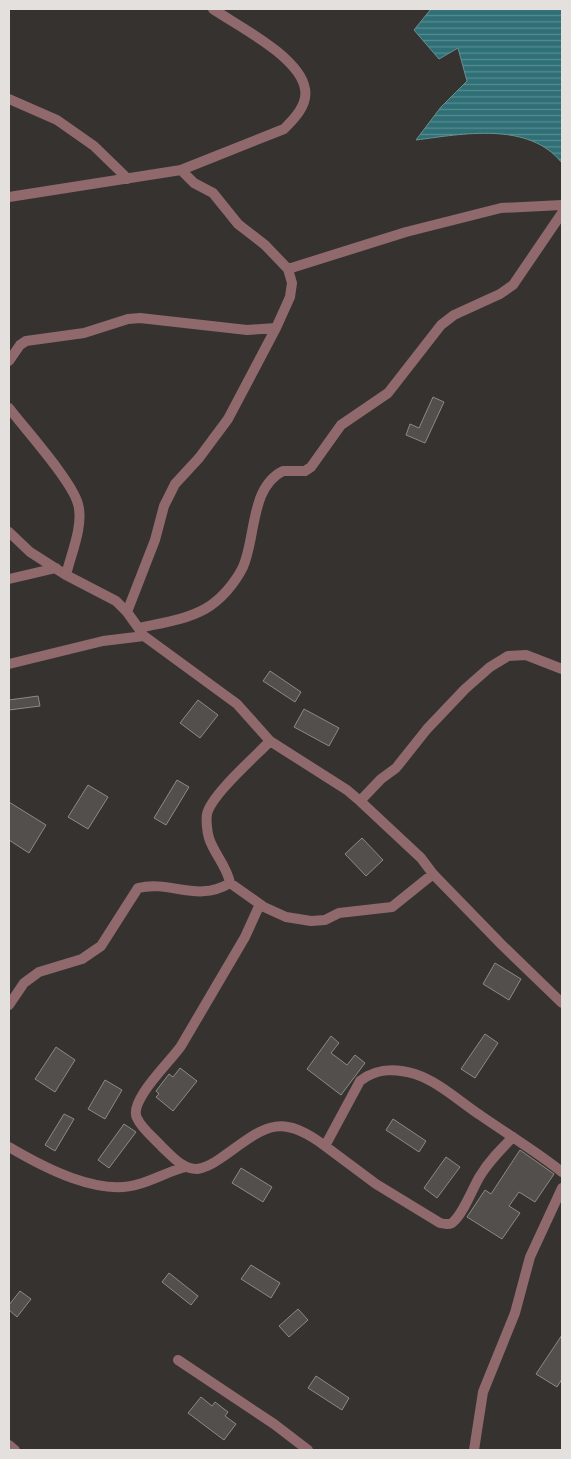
<svg xmlns="http://www.w3.org/2000/svg" width="571" height="1459" font-family="Commissioner,sans-serif">
	<defs>
		<pattern id="water-rules" width="6" height="5" patternUnits="userSpaceOnUse" patternTransform="scale(1.25)"><rect width="6" height="5" fill="#2f7076"/><path d="M0 2.5h6" fill="none" stroke="#578b8f"/></pattern>
	</defs>
	<rect width="100%" height="100%" fill="#36322f"/>
	<path fill="url(#water-rules)" stroke="#659295" d="M431,9h131v154c-33,-42 -100,-29 -146,-23l25,-33 26,-26 -9,-33 -19,11 -25,-29z"/>
	<path fill="#534f4c" stroke="#8d8985" d="M433,397l11,5 -19,41 -19,-8 4,-11 9,4z
		M270,671l31,21 -6,10 -32,-21z
		M38,696l2,10 -31,4v-10z
		M198,700l20,15 -18,23 -20,-15z
		M304,709l35,19 -10,18 -35,-19z
		M177,780l12,7 -23,38 -12,-7z
		M88,785l20,12 -20,32 -20,-12z
		M9,802l37,23 -17,28 -20,-13z
		M362,838l21,22 -17,16 -21,-22z
		M495,963l26,16 -12,21 -26,-16z
		M485,1034l13,9 -23,35 -14,-9z
		M331,1036l8,7 -8,10 16,12 8,-10 10,8 -24,32 -34,-26z
		M56,1047l19,13 -20,32 -20,-13z
		M180,1068l17,13 -24,30 -17,-14 3,-3 -3,-3 13,-17 4,3z
		M105,1080l17,10 -17,29 -17,-10z
		M64,1114l10,5 -19,32 -10,-6z
		M393,1119l33,22 -7,11 -33,-22z
		M124,1124l12,8 -27,36 -11,-8z
		M520,1150l34,24 -19,28 -16,-10 -10,14 11,7 -18,26 -35,-22 18,-27 6,4z
		M446,1157l14,10 -23,31 -13,-10z
		M241,1168l31,19 -9,15 -31,-19z
		M251,1265l29,18 -9,15 -30,-19z
		M169,1273l29,23 -7,9 -29,-23z
		M20,1291l11,8 -14,18 -8,-7v-5z
		M298,1309l10,11 -19,17 -10,-11z
		M562,1335v44l-5,8 -21,-13z
		M316,1376l33,22 -7,12 -34,-22z
		M201,1397l11,9 3,-4 13,10 -3,4 11,8 -12,16 -36,-27z"/>
	<g fill="none" stroke-linecap="round" stroke-linejoin="round">
		<path stroke="#90696d" stroke-width="10" d="M9,99l48,21 37,26 34,33
			M181,170l103,-41c10,-10 24,-24 21,-40 -5,-32 -67,-63 -92,-80
			M9,197l172,-27 13,13 19,10 25,31 27,21 23,24 118,-37 95,-24 61,-3
			M9,361l11,-16 6,-4 58,-8 44,-14 12,-1 107,12 29,-2
			M9,408c16,21 63,73 69,96 6,21 -7,50 -12,71
			M9,532l21,20 36,23 50,26 11,11 15,21
			M9,579l47,-11
			M127,612l28,-72 9,-34 11,-22 24,-26 29,-39 48,-91 14,-31 2,-14 -4,-14
			M139,628c22,-5 46,-8 66,-19 16,-9 30,-26 38,-42 13,-29 7,-80 40,-96h22l6,-4 30,-42 47,-32 53,-68 13,-10 46,-21 13,-9 49,-72
			M9,664l94,-23 41,-5 93,68 33,37 77,49 13,11 61,57 12,16 69,71 60,58
			M360,801l21,-22 15,-11 31,-39 38,-40 25,-22 18,-11 18,-1 36,14
			M230,883l34,24 22,10 25,4 14,-1 14,-7 53,-6 41,-33
			M260,904l-15,33 -64,109c-10,15 -53,55 -44,72 5,11 17,20 25,29 10,9 20,22 35,22 8,-1 17,-6 24,-11 42,-29 56,-48 104,-12l35,-65c17,-13 35,-13 55,-7 24,8 44,27 65,41 27,19 56,36 82,57
			M9,1005l15,-22 15,-11 43,-13 19,-13 37,-58c33,-8 59,15 92,-5 -3,-17 -16,-29 -21,-45 -2,-6 -3,-18 -2,-24 4,-19 48,-57 63,-73
			M325,1146l51,38 64,39c4,1 8,2 12,0 11,-8 21,-36 28,-47 9,-15 21,-27 33,-39
			M9,1147c34,20 90,50 130,37 17,-5 30,-13 47,-17
			M178,1360l96,64 34,26
			M9,1445l6,5
			M474,1450l9,-58 32,-79 15,-56 32,-69"/>
	</g>
	<rect width="571" height="1459" fill="none" stroke="#e3e0de" stroke-width="20"/>
</svg>
